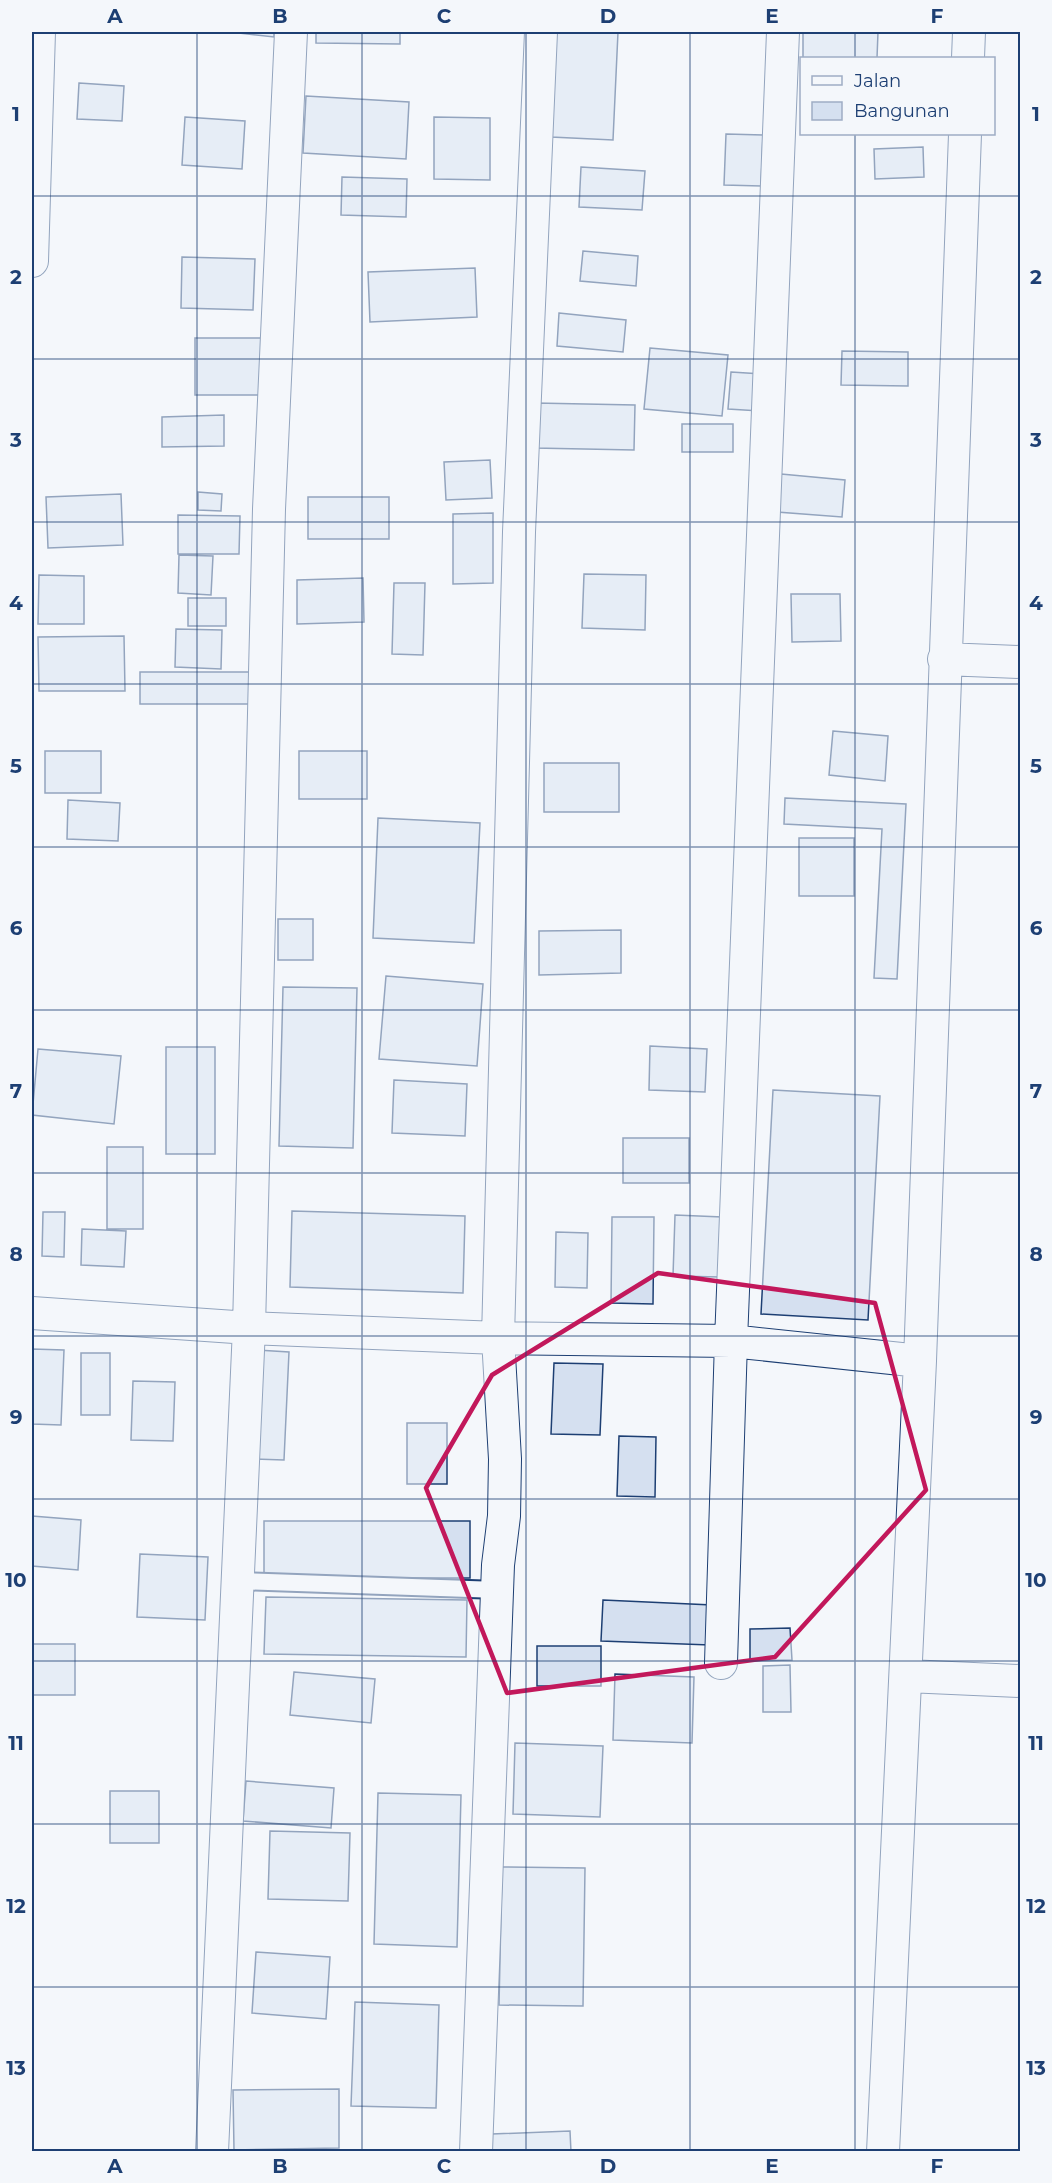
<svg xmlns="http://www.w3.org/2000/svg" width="1052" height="2183" font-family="Montserrat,sans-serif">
	<rect width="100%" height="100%" fill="#f4f7fb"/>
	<path fill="#d5e0f0" stroke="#1d3f73" stroke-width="1.5" d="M230,32h44v5z
		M316,32h84v12l-84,-1z
		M555,32h63l-5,108 -62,-3z
		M803,32h75l-1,26h-74z
		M79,83l45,3 -2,35 -45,-2z
		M306,96l103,6 -3,57 -103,-6z
		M185,117l60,4 -3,48 -60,-4z
		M434,117l56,1v62l-56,-1z
		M726,134l37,1 -2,51 -37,-1z
		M923,147l1,30 -49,2 -1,-30z
		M581,167l64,4 -3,39 -63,-3z
		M342,177l65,2 -1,38 -65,-2z
		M583,251l55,5 -2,30 -56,-5z
		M182,257l73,2 -2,51 -72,-2z
		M475,268l2,49 -107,5 -2,-50z
		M559,313l67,7 -3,32 -66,-6z
		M195,338h66v57h-66z
		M650,348l78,7 -6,61 -78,-7z
		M842,351l66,1v34l-67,-1z
		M731,372l31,2 -2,37 -32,-2z
		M535,403l100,2 -1,45 -100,-2z
		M224,415v31l-62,1v-30z
		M682,424h51v28h-51z
		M490,460l2,38 -46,2 -2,-38z
		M781,474l64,6 -3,37 -65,-5z
		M198,492l24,2 -1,17 -23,-1z
		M121,494l2,51 -75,3 -2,-51z
		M308,497h81v42h-81z
		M493,513v70l-40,1v-70z
		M178,515l62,1 -1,38h-61z
		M179,555l34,1 -2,39 -33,-2z
		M584,574l62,1 -1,55 -63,-2z
		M39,575l45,1v48h-46z
		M363,578l1,44 -67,2v-44z
		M394,583h31l-2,72 -31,-1z
		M791,594h49l1,47 -49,1z
		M188,598h38v28h-38z
		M176,629l46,1 -1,39 -46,-2z
		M124,636l1,55h-86l-1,-54z
		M140,672h111v32h-111z
		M833,731l55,5 -3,45 -56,-6z
		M45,751h56v42h-56z
		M299,751h68v48h-68z
		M544,763h75v49h-75z
		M785,798l121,6 -9,175 -23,-1 8,-149 -98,-5z
		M68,800l52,3 -2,38 -51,-2z
		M378,818l102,5 -6,120 -101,-5z
		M799,838h55v58h-55z
		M278,919h35v41h-35z
		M621,930v43l-82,2v-44z
		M386,976l97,8 -6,82 -98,-7z
		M283,987l74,1 -4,160 -74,-2z
		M650,1046l57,3 -2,43 -56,-2z
		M166,1047h49v107h-49z
		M38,1049l83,7 -7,68 -82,-9z
		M394,1080l73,4 -2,52 -73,-3z
		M773,1090l107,6 -12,224 -107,-6z
		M623,1138h66v45h-66z
		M107,1147h36v82h-36z
		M292,1211l173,5 -2,77 -173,-6z
		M43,1212h22l-1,45 -22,-1z
		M675,1215l47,2 -2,60 -47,-1z
		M612,1217h42l-1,87 -42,-1z
		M82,1229l44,2 -2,36 -43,-2z
		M556,1232l32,1 -1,55 -32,-1z
		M32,1349l32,1 -3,75 -29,-1z
		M257,1350l32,2 -5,108 -32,-1z
		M81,1353h29v62h-29z
		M554,1363l49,1 -3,71 -49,-1z
		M133,1381l42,1 -2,59 -42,-1z
		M407,1423h40v61h-40z
		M619,1436l37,1 -1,60 -38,-1z
		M32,1516l49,4 -3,50 -46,-4z
		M264,1521h206v57h-206z
		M140,1554l68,3 -3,63 -68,-3z
		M266,1597l201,3 -1,57 -202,-3z
		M603,1600l109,5 -2,40 -109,-4z
		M790,1628l2,32 -42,1v-32z
		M32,1644h43v51h-43z
		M537,1646h64v40h-64z
		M790,1665l1,47h-28v-46z
		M294,1672l81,7 -4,44 -81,-8z
		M615,1674l79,3 -2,66 -79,-3z
		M515,1743l88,3 -3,71 -87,-3z
		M246,1781l88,7 -3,40 -88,-7z
		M110,1791h49v52h-49z
		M378,1793l83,2 -4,152 -83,-3z
		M270,1831l80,2 -2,68 -80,-2z
		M502,1867l83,1 -2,138 -84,-1z
		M256,1952l74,5 -4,62 -74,-6z
		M355,2002l84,3 -3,103 -85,-2z
		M339,2089v59l-105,2 -1,-60z
		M570,2131l1,21h-79v-18z"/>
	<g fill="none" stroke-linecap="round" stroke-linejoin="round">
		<defs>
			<path id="service" d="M238,1581l260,9"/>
			<path id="minor" d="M968,58l1,-26
				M32,261l7,-229
				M944,659l76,3
				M32,1313l217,15 249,10 233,3 189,20
				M721,1663l10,-322 52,-1309
				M907,1676l113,5
				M212,2152l37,-824 20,-819 22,-477
				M476,2152l22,-587 6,-49 1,-57 -7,-121 21,-806 22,-500
				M883,2152l37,-791 45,-1227"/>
		</defs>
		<use href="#service" stroke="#1d3f73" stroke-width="20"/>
		<use href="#minor" stroke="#1d3f73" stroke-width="34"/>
		<use href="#service" stroke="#f4f7fb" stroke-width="16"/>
		<use href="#minor" stroke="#f4f7fb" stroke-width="32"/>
	</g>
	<path d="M0 0H1052V2183H0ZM658,1273l217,30 51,187 -151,167 -268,36 -81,-205 66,-113z" fill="#f4f7fb" fill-opacity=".55" fill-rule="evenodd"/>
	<path fill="none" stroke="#c2185b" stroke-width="4.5" stroke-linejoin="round" d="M658,1273l217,30 51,187 -151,167 -268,36 -81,-205 66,-113z"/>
	<path fill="none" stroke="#1d3f73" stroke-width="1.5" stroke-opacity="0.55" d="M197,32v2120M362,32v2120M526,32v2120M690,32v2120M855,32v26M855,134v2018M32,196h988M32,359h988M32,522h988M32,684h988M32,847h988M32,1010h988M32,1173h988M32,1336h988M32,1499h988M32,1661h988M32,1824h988M32,1987h988"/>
	<rect width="1052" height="2183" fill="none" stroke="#f4f7fb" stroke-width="66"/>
	<rect x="800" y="57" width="195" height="78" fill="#f4f7fb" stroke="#9eadc5" stroke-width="1.5"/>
	<rect x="812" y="76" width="30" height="9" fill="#f4f7fb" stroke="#9eadc5" stroke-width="1.5"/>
	<text x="854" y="87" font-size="18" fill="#1d3f73">Jalan</text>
	<rect x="812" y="102" width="30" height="18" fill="#d5e0f0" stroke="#9eadc5" stroke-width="1.5"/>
	<text x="854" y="117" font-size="18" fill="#1d3f73">Bangunan</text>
	<rect x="33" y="33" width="986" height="2117" fill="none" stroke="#1d3f73" stroke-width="2"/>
	<g font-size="20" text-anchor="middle" font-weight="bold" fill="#1d3f73">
		<text x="115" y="23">A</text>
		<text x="280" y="23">B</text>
		<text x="444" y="23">C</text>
		<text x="608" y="23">D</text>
		<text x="772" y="23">E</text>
		<text x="937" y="23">F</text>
		<text x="16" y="121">1</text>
		<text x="1036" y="121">1</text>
		<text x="16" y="284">2</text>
		<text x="1036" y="284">2</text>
		<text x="16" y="447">3</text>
		<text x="1036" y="447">3</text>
		<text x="16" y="610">4</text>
		<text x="1036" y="610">4</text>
		<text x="16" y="773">5</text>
		<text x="1036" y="773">5</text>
		<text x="16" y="935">6</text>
		<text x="1036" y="935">6</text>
		<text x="16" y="1098">7</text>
		<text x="1036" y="1098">7</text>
		<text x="16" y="1261">8</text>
		<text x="1036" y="1261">8</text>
		<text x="16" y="1424">9</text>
		<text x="1036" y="1424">9</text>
		<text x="16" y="1587">10</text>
		<text x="1036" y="1587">10</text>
		<text x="16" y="1750">11</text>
		<text x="1036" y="1750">11</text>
		<text x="16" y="1913">12</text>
		<text x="1036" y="1913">12</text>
		<text x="16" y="2075">13</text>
		<text x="1036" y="2075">13</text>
		<text x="115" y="2173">A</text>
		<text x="280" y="2173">B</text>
		<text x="444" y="2173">C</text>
		<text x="608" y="2173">D</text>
		<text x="772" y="2173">E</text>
		<text x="937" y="2173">F</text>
	</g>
</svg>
